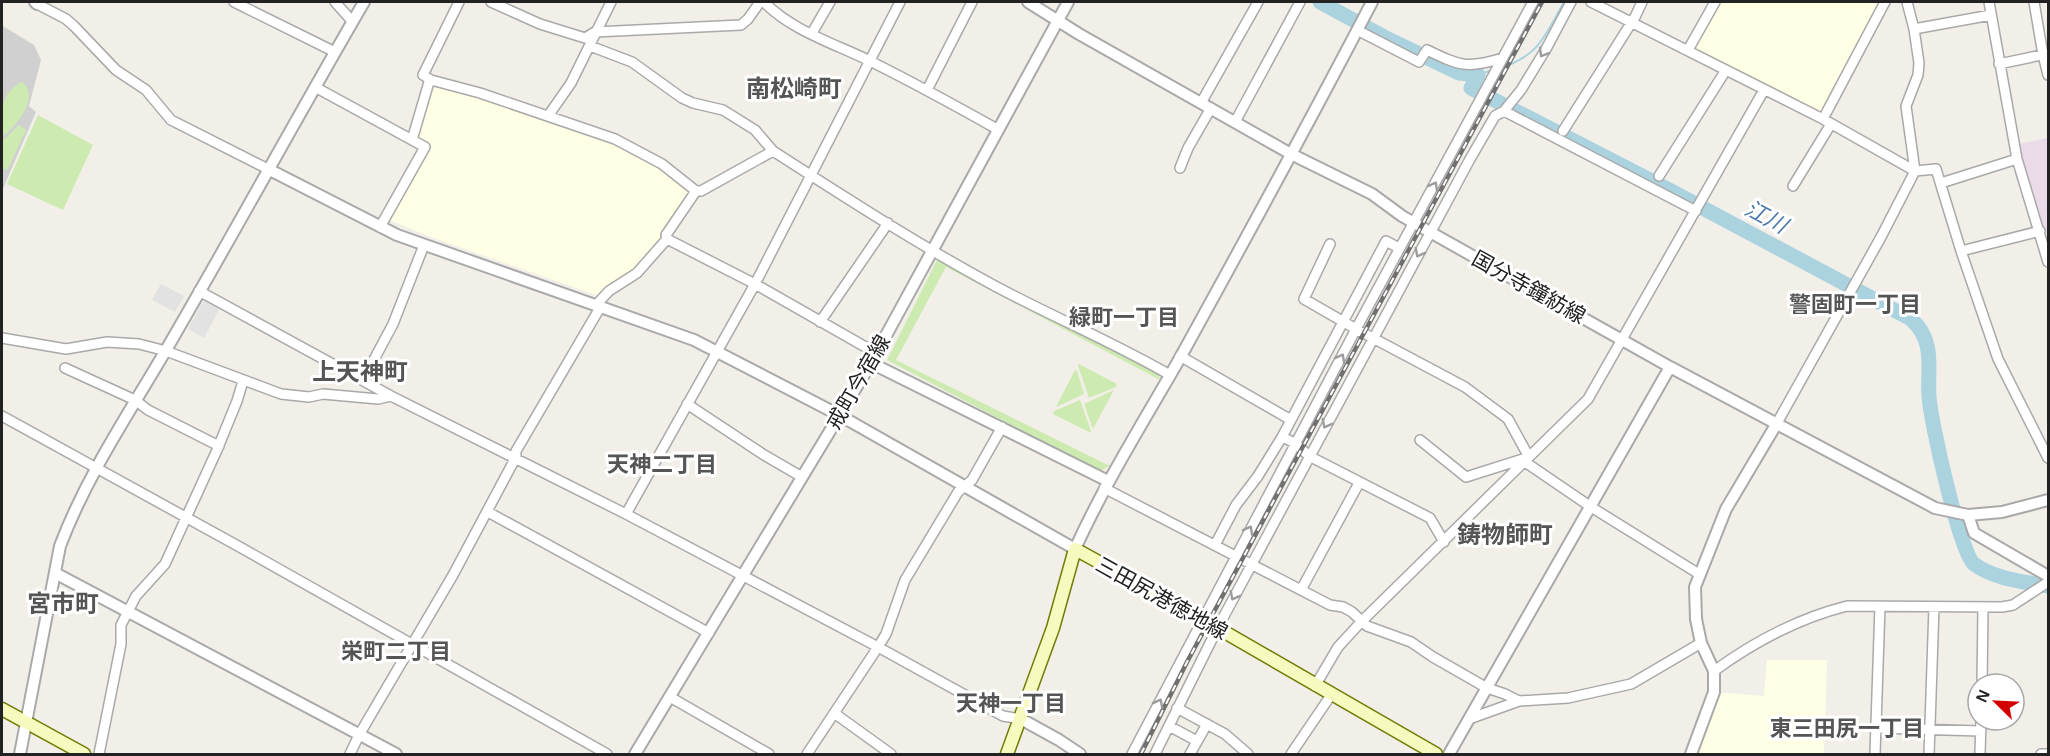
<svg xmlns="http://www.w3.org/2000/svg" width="2050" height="756" font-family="Helvetica,'Noto Sans JP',sans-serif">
	<rect width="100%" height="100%" fill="#f2efe9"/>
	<path fill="#ebdbe8" d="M2048,138v124l-34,-117z"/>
	<path fill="#ffffe5" d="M1715,2h170l-62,117 -135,-69z
		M434,82l179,58 51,30 26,22 -29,46 3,2 -25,27 -33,23 -10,5 -165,-58 -44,-18 40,-73 -13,-7 16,-54z
		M1767,660h60l-3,94h-133l23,-62 50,4z"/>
	<path fill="#d0d0d0" d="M3,26l31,19 7,15 -12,46 7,6 -34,79z"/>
	<path fill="#cdebb0" d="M22,82c19,14 -6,45 -20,55 -1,-26 -2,-44 20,-55z
		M38,115l55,30 -30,65 -56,-26z
		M19,125l7,5 -18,39 -4,1 -2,-9v-20z
		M938,258l58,32 162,83 2,7 -214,-113 -50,93 214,106 -11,5 -212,-111z
		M1079,364l38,20 -1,3 -27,11 -11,-32z
		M1075,370l2,1 7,23 -28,13z
		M1114,390l-21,39 -9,-25z
		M1080,400l11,31v2l-38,-19 1,-3z"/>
	<path fill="#e2e2e2" d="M161,284l23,12 -9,16 -23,-12z
		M207,301l13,7 -16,30 -16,-9 15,-27z"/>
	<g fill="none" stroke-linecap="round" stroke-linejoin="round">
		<path stroke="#aad3df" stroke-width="2" d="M1501,68c39,-13 44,-33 63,-66
			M1478,75l14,-5"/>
		<path stroke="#aad3df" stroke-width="15" d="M1320,2l68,37 71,34 19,2 -7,13 200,103 240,128c25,22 16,49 18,77 1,23 31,157 45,168 20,15 51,18 74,22"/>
		<defs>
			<path id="minor" d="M234,2l101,50
				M335,2l17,19
				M459,2l-36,73 8,5 49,13 135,46 47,25 34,27
				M491,2l49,22 45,14 10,-6 146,-7 7,-6 12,-17
				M764,2c28,29 72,42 108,60 42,21 84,44 125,67
				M1591,2l232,117 92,52 21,-2 25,82 37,108 50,99
				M1989,2l28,157 31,103
				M2034,2l9,53 5,20
				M37,4l29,15 8,7 42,44 30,20 25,30 97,49
				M1914,29l77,-14
				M1357,30l62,32 8,-12c33,16 40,19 76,8
				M812,33l18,-31
				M590,46l42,16 50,36 11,5 30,7 32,20 18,21c73,47 146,94 222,135 58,31 118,56 175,89
				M1688,50l27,-48
				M1999,64l47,-10
				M315,87l110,60 -45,80
				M927,90l45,-88
				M1201,103l57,-101
				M1504,111l192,100
				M548,116l23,-33 40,-81
				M1823,119l62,-117
				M1235,122l65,-120
				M1563,131l72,-114 7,-15
				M412,140l17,-58 2,-2
				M1180,168l8,-20 23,-40
				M1659,176l67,-106
				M1941,183l76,-24
				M1793,186l38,-62
				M667,239l88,45 121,69
				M1330,244l-26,55 52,30 109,58 43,32 21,38
				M1961,251l79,-20
				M199,291l192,105 235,118 252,133 125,69 18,3
				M596,305l13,-14 28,-18 30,-34 -1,-4 30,-44h5l72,-40
				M820,322l68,-99
				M2,338l64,11 41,-7 32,2 27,7 115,43 28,3 14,-3 55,5 13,-3
				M1180,356l111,64
				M65,368l70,32 13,10 71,36
				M363,380l30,-56 31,-79
				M687,404l77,51 38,22
				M2,416l236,130 369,208
				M1777,423l104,-186 34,-66 -9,-65 12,-31 1,-12 -5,-34 -7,-27
				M1282,437l13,6 14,13 121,62 14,24
				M1420,440l46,37 63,-20
				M1525,462l66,45 108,67
				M1104,488l226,117 13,2 9,5 15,14 44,16 22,15 54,31 18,6 14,7
				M488,512l221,121
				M626,514l129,-230 145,-282
				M1215,545l21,-40 22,-29 24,-39 104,-196 13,7
				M1301,590l58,-107
				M1714,671c40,-29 85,-53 133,-65l155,1 11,-2 35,-23
				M1982,684l1,-76
				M1315,686l23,-39 23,-25 227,-223 176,-309
				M670,697l99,57
				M1177,708l48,26 23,20
				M834,713l57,41
				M1469,719l50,-18 49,-3 63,-14 70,-41
				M1169,726l28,15
				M1877,728l104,3
				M99,754l22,-110v-19l15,-29 29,-32 52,-114 20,-49 6,-20
				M350,754l9,-19 94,-160 63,-118v-6l85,-145
				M807,754l71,-107 8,-13 19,-54 53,-88 14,-12 30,-53
				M1132,754l224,-425 177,-327
				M1155,754l62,-125 253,-470 25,-43 9,-5 17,-21 25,-41 25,-47
				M1190,754l17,-30
				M1291,754l40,-59
				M1875,754l5,-148
				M1929,754l5,-147
				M1980,754l1,-34
				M2041,754h6"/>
			<path id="tertiary" d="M35,2l2,2
				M1028,2l51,32 212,120 81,40 30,22 28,16 240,135 265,141 33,7 34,-3 46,-12
				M268,169l129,66 297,105 145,75 236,134c30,-66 69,-128 105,-191 65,-118 130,-237 192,-356
				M871,363l237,118
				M1968,515l6,18 74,43
				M55,573l341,181
				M1021,719l38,21 21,14
				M20,754l40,-208c27,-71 68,-131 106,-196 67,-115 131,-233 198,-348
				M635,754l236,-391 197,-361
				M1449,754l221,-387
				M1691,754l23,-62v-21l-13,-28 -5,-24 -1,-32 31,-78 51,-86"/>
			<path id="secondary" d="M2,709l82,45
				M1007,754l46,-126 22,-79 127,70 234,135"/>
		</defs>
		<use href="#minor" stroke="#a9a9a9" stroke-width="12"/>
		<use href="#tertiary" stroke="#a9a9a9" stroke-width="14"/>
		<use href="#secondary" stroke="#707d05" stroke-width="15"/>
		<use href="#minor" stroke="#fff" stroke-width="9"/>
		<use href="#tertiary" stroke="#fff" stroke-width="10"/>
		<use href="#secondary" stroke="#f7fabf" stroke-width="12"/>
		<defs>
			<path id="rail" d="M1141,754l46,-92 355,-660"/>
		</defs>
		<use href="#rail" stroke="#707070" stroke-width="4.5"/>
		<use href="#rail" stroke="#fff" stroke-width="2" stroke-dasharray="7" stroke-linecap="butt"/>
	</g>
	<defs><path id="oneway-chevron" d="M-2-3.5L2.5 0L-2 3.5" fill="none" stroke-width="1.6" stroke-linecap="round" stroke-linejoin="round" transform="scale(1.5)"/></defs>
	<g stroke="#9c9c9c">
		<use href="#oneway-chevron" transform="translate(1543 53) rotate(121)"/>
		<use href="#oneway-chevron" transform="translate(1434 186) rotate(-61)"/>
		<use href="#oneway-chevron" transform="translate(1419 253) rotate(118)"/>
		<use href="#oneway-chevron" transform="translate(1341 358) rotate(-62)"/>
		<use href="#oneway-chevron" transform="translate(1326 424) rotate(118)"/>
		<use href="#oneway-chevron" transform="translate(1249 530) rotate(-62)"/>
		<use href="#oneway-chevron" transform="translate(1234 596) rotate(118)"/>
		<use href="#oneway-chevron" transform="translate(1159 703) rotate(-62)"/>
	</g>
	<g text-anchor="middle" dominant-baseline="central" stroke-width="6" stroke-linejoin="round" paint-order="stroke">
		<g font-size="21" fill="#222" stroke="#fff">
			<text transform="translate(1529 287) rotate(29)">国分寺鐘紡線</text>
			<text transform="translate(858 382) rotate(-60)">戒町今宿線</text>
			<text transform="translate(1162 598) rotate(29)">三田尻港徳地線</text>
		</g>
		<g font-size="22" font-style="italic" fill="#4a7aab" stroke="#fff">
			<text transform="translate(1766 217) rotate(28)">江川</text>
		</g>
		<g font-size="22" font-weight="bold" fill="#555" stroke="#fff">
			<text x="1855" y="304">警固町一丁目</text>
			<text x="1124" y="317">緑町一丁目</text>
			<text x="662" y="464">天神二丁目</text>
			<text x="396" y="651">栄町二丁目</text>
			<text x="1011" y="703">天神一丁目</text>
			<text x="1847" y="728">東三田尻一丁目</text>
		</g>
		<g font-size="24" font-weight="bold" fill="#555" stroke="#fff">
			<text x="794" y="88">南松崎町</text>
			<text x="360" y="371">上天神町</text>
			<text x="1505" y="534">鋳物師町</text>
			<text x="63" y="603">宮市町</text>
		</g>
	</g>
	<rect width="2050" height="756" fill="none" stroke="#222222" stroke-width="6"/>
	<g transform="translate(1996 702) rotate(294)"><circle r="28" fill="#ffffff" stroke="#a7a7a7" stroke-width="1.5"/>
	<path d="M0-4.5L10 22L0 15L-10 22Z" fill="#d40000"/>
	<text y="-9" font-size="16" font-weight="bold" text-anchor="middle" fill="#222222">N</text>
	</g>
</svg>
